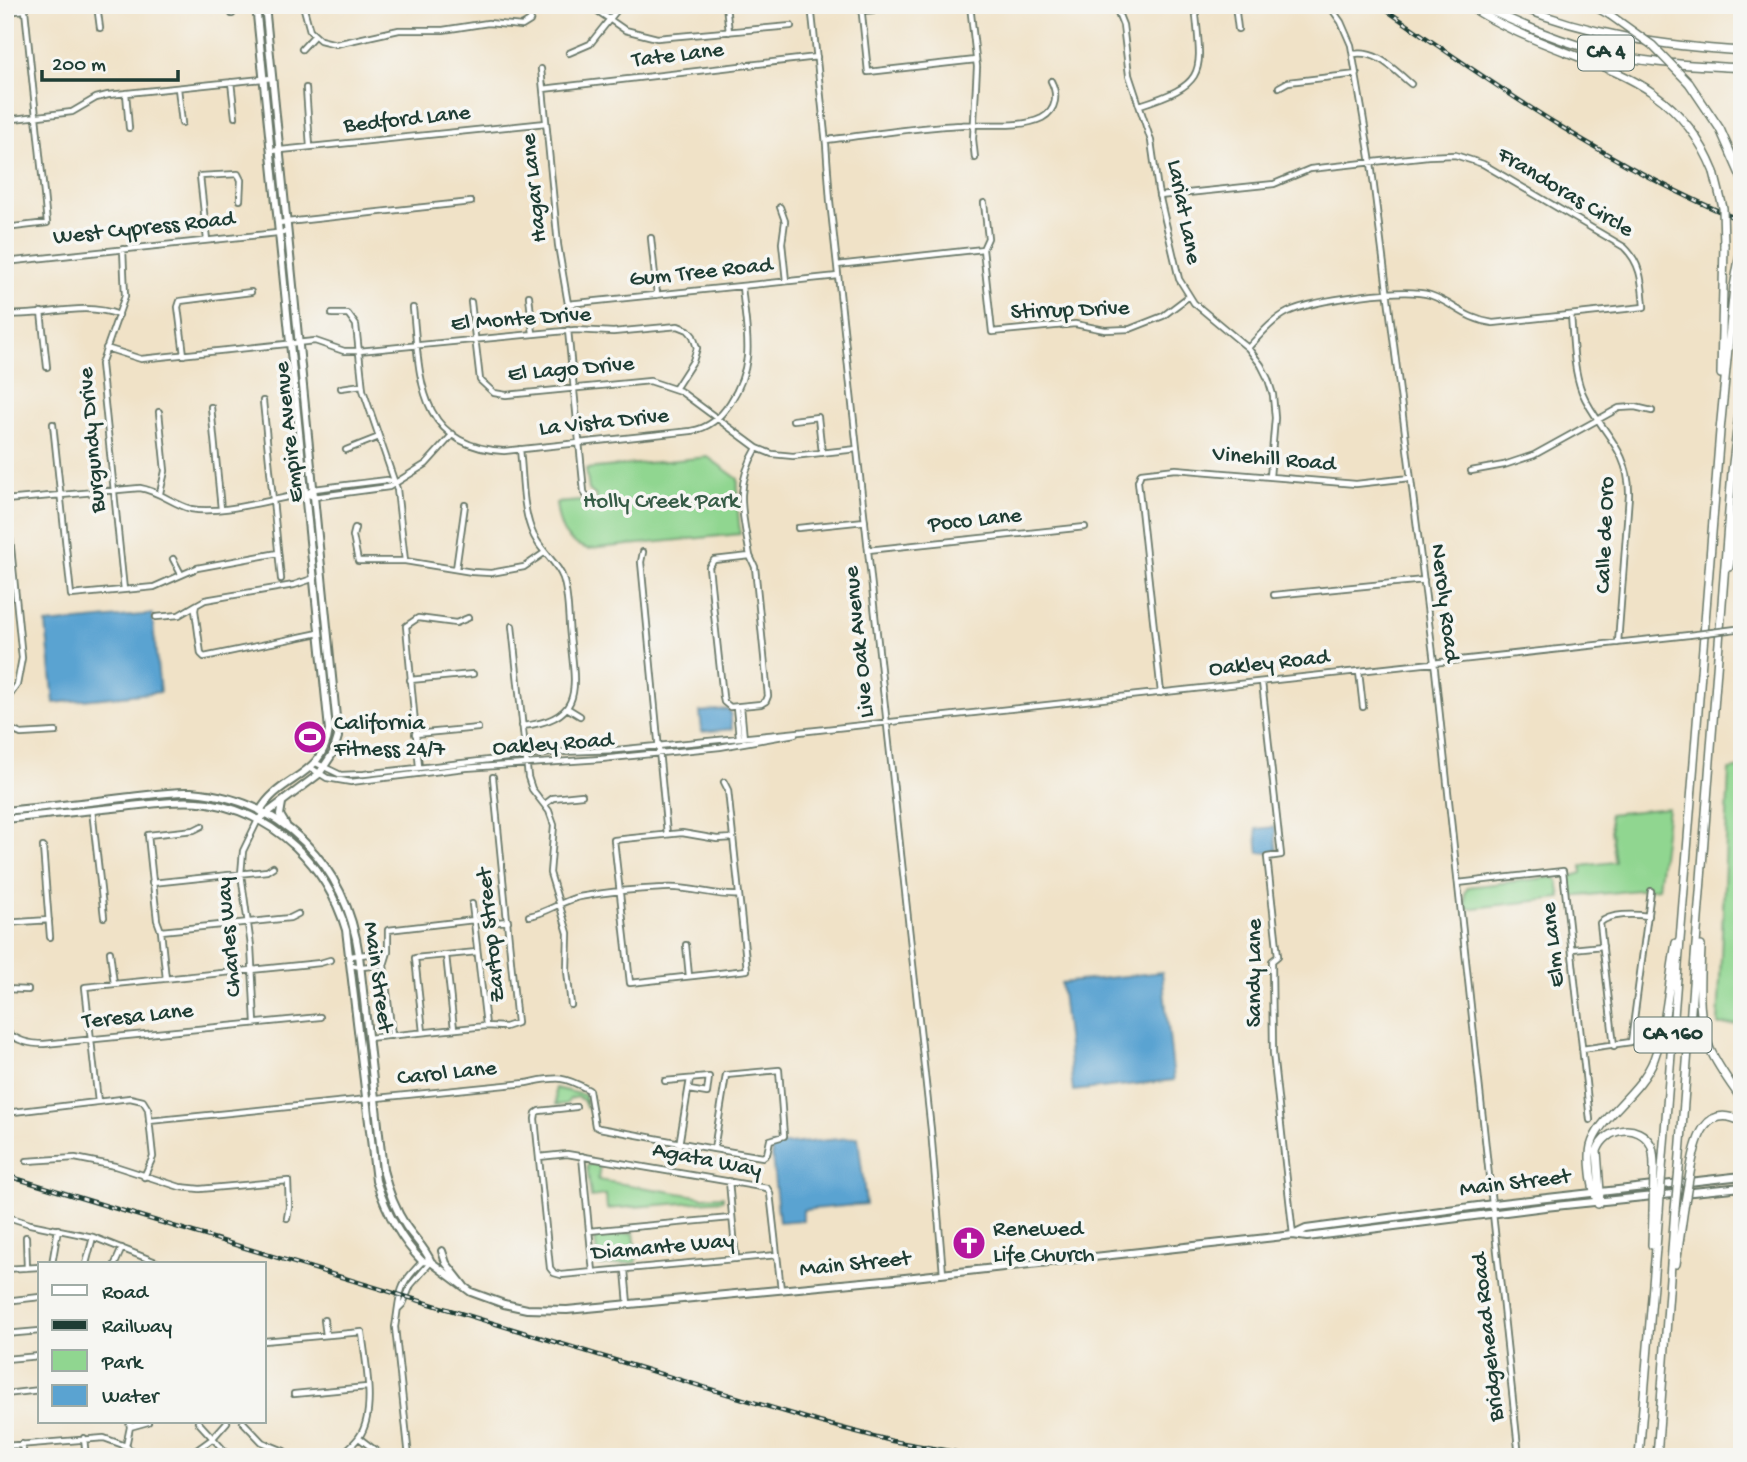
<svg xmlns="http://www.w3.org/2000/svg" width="1747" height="1462" font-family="'Gochi Hand',sans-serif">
	<rect width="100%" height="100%" fill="#f6f6f2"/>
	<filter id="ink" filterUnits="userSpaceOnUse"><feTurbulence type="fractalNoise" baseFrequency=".0143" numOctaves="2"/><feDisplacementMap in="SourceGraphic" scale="14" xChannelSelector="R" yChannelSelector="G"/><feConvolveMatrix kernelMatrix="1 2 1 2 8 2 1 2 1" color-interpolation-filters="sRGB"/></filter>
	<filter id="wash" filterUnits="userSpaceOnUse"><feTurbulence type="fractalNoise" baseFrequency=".00686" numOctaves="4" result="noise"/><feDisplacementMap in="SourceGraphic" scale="28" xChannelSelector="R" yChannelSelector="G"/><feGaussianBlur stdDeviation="1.57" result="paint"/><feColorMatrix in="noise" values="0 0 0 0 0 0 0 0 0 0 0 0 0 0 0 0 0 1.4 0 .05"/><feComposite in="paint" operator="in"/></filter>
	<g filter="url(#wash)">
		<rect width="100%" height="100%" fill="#f0e2c7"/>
		<path fill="#90d690" stroke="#588a62" stroke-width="2" d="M708,457l30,22 -1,21 3,34 -152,15c-25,-7 -29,-21 -32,-46l25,-2 2,5 7,2 7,-5 -1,-7 -7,-6 -3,-21z
			M1742,768v256l-24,1 11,-255z
			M1668,808l-10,80 -88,9 -1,-20 13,-4v-7l33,-4 -6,-48z
			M1553,877l5,3 3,18 -95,11 -1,-16 3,-6z
			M555,1088l30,7 2,14 -4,-9 -6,-3 -7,2 -4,5 -10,1z
			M590,1164l10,1 -2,15 105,17 20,-1v4l-116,9 -1,-14 -15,2 -4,-31z
			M634,1233l3,29 -36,4 -3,-2 -3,-25 2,-3z"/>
		<path fill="#5aa3d1" stroke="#3c7082" stroke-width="2" d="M152,614l8,78 -106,11 -8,-79z
			M727,709l3,2 2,18 -30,3 -2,-20z
			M1275,827l2,24 -18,2 -3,-24z
			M1162,972l12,108 -101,11 -12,-108z
			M858,1137l8,67 -63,6v10l-24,2 -8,-76z"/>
	</g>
	<g filter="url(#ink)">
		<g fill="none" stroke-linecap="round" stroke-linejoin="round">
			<defs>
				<path id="minor" d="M97,5l3,23
					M230,5l2,9
					M303,5l7,26 10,9 16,4 63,-14h44l45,-7 34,3 8,-5 4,-16
					M589,5l36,25 32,8 134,-12
					M726,5l3,27
					M811,5l15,139 4,57 101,929 12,144
					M861,5l7,67 108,-12
					M970,5l7,62 -4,72 2,19
					M1115,5l8,20 6,50 22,66 7,49 21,89 15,24 54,45 13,17 7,14 5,16 2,23 -5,59
					M1235,5l3,24
					M1329,5l12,17 10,23 20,118 64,507 84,787
					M1045,8l2,-3
					M862,11l46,-4
					M5,12l20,-2 22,213 -42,5
					M302,49l12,-13
					M569,53l21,-9 31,-39
					M1353,54c25,-4 40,15 58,30
					M541,69l17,176 10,59 270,-28
					M231,82l4,35
					M1279,87l9,-5 69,-8
					M178,88l4,35
					M306,88l4,59
					M543,89l274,-32
					M126,93l3,35
					M1140,105c70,-22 61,-33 55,-100
					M5,120l67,-8 24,-14 12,-3 164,-17
					M826,140c45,-5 90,-13 135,-15 24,-2 59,4 81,-7 15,-8 16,-24 9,-37
					M271,151l275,-28
					M1159,196l115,-12 36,-15 118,-13 27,-1 28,9 141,83c18,17 18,37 20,60l-151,16c-29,-4 -39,-20 -63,-28 -27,-8 -117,5 -142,17 -16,8 -28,23 -40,36
					M984,203l4,35 -5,11 9,83 83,-8 30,6 25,-1 33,-13 25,-19
					M780,207l5,14 -3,22 4,38
					M278,223l193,-21
					M651,238l6,57
					M207,240l-7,-64 38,-2 3,6 -1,20
					M123,249l2,47 -24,68 23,226
					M5,262l282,-30
					M837,265l146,-16
					M529,296l4,38
					M471,302l9,78 14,13 12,2 144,-14 30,10 77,57 15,6 21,2 64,-7
					M413,308c7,66 3,139 91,143l187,-20c18,-3 29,-13 39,-28 27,-42 16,-70 12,-117
					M41,312l6,55
					M5,314c39,4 76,-14 114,1
					M332,314h16l8,11 7,65 34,99 8,72
					M1571,315c2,24 2,54 11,77 16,38 48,56 47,103l-11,148
					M568,330l16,162 5,8
					M106,348l35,11 174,-18 29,10h15l216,-21 38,2 65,-6 10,4 5,6 4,12 -4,13 -18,28
					M184,355l-6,-48 2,-6 71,-9
					M341,388l21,-3
					M263,401l18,178
					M211,407l10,102
					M159,412l6,59 -5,22
					M793,420l25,-3 4,36
					M53,424l18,171 83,-8 43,-19 81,-15
					M520,449c3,26 2,55 11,80 7,21 26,32 32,49 6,18 5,40 7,58 5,50 16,84 -48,90
					M346,450l33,-13
					M1471,471l33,-6 30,-10 85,-47 16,-1 17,4
					M5,487l17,171 -5,27 -12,17
					M306,494l8,3 75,-10 37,-23 27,-30
					M5,500l135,-12c19,3 33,16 51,21 32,6 82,-11 115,-15l8,-5 73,-9 8,2
					M355,528l-2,8 5,25h47l67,11 19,1 33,-6 20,-14
					M798,528l67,-7
					M868,550l217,-23
					M643,552l-2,10 26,272
					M750,556l5,11 13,129 -2,5 -5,3 -31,3 -6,-5 -1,-5 -14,-130 5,-7z
					M750,556c-7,-42 -17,-68 7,-108
					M173,559l8,15
					M456,569l9,-64
					M315,578l-21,7 -89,15 -9,5 -1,5 6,44 3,3 115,-24
					M1274,595l150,-15
					M156,617l23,-2 17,-10
					M512,626l16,151 4,12 17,22 5,14 -4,48 18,60 -1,38 4,34
					M1359,672l4,35
					M410,680l63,-6
					M1262,682l19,173 -14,2 11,99 -6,5 1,92 20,182
					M1161,693l-23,-212 3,-8 35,-4 180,15 54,-6
					M741,706l3,33
					M736,707l3,30
					M567,708l13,8
					M5,727l16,7 35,-2
					M415,734l63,-6
					M316,763l25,12 23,-1 196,-22 56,-2 183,-18 890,-97
					M419,767l-13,-141 12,-8 38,5 12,-5
					M311,768l16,10 24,4 114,-14 136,-9 119,-12 75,-13
					M724,782l4,8 19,180 -117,13 -16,-143 68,-7 35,6 16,-1
					M545,804l8,-6 29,-3
					M92,810l12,107
					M43,847l7,90
					M152,883l115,-12 6,-4
					M1458,883l105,-12 27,249
					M472,904l14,121
					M529,916c18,-3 32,-15 50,-19 27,-5 58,-8 85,-9 27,-2 52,9 75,7
					M5,923l44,-3
					M161,931l129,-13 8,-4
					M686,945l3,31
					M1572,949l31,-3
					M110,952l4,32
					M446,955l8,74
					M350,956l37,-4
					M351,965l10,2 23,-2
					M166,979l-5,-48 -4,-11 -9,-85 46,-5 8,-4
					M5,989l23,1
					M255,1023l-4,-77 -10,-72 2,-23 15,-31
					M5,1031c13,10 23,13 39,13l276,-27
					M423,1032l-8,-74 62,-6
					M392,1036l-8,-71 4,-13v-22l86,-10 14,3 20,-2
					M368,1038l118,-12 19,1 12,-4 -24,-246
					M1614,1046l-14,-123c10,-10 35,-9 48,-7
					M1582,1049l49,-7 20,-151
					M665,1081l44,-4 -2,16 -18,-3
					M98,1102l-13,-115 235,-24 10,-3
					M576,1107l-37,4 -3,2 -1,6 15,149 4,5 7,2 216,-20
					M5,1113l125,-15 13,3 5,8 5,48 -9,20
					M149,1121l377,-38c32,-6 35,-8 63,7l6,36 4,2 115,21 12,-74 53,-5 5,66 -14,4 -3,14 -4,3 -49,-8
					M679,1145l11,-66
					M582,1156l11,116
					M539,1157l28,-3 200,34 3,5 11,97
					M27,1161l48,-3 40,8 65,21 20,2 88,-8 1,26 -2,11
					M729,1181l7,78
					M5,1216l25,8 63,13 68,27
					M589,1231l142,-13
					M26,1237l1,31
					M52,1264l6,-35
					M86,1264l7,-27
					M115,1264l7,-16
					M5,1269l35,-2
					M625,1270l3,34
					M5,1301l35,-4
					M398,1309l5,-5 8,-19 20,-23
					M324,1320l2,15
					M5,1334l35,-3
					M264,1341l98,-9c3,29 15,80 -3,105 -5,7 -13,13 -19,20
					M5,1359l35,-3
					M5,1394l35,-4
					M294,1394l73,-7
					M198,1422l32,35
					M243,1422l19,20 22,9
					M130,1427l18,-5
					M84,1438l2,19
					M359,1438l17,13
					M22,1444l2,13
					M5,1446l99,-8 22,8 12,11
					M126,1446l4,-19 -1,-5
					M187,1457l25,-18 15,-17
					M409,1457l-14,-130c6,-35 1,-39 28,-66"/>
				<path id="major" d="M256,5l73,725c-6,48 -49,45 -69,81
					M282,803l-2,12 6,10
					M5,811c39,-4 78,-8 117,-13 22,-2 46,-7 69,-6 92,7 155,73 168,163l24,215c5,20 12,39 23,56 8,12 20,23 25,36l40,30 33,12 23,5 40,1 338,-32 388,-43 14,2 238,-30 197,-20
					M5,819c39,-4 78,-8 118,-12 28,-3 57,-8 85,-4 68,11 119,63 138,127l30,251c10,30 24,58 46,80l9,1
					M258,820l61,-46 14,-21 5,-16 -73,-732
					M1293,1235l13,-6 187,-25 249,-28
					M442,1251l4,12 18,23"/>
				<path id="highway" d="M1469,5c12,10 28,17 42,24 85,41 163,44 203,143
					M1479,5c39,19 80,36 122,47 45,12 95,13 141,16
					M1516,5c73,30 148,41 226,46
					M1592,5l18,10
					M1689,83l31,46 22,50
					M1721,374l3,-129
					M1729,567l13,-97
					M1701,946c-1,34 -5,72 9,103 8,18 21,35 32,51
					M1691,1167c5,-27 14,-65 51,-45
					M1679,1168l53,-696 10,-83
					M1662,1169l58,-738 14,-144 8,-44
					M1599,1203l1,-11 -3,-41c8,-24 42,-29 54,-6 3,7 3,15 3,23
					M1598,1204c-4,-11 -6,-20 -7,-31 -1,-9 -2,-19 0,-27 7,-28 50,-53 63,-87 13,-36 15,-79 22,-116
					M1652,1245l1,-33
					M1676,1264l8,-56
					M1639,1457l20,-246
					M1657,1457l18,-248"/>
			</defs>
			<use href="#minor" stroke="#687767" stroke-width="8"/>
			<use href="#major" stroke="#687767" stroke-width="10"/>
			<use href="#highway" stroke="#687767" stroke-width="10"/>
			<use href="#minor" stroke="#fff" stroke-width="4.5"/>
			<use href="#major" stroke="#fff" stroke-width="6"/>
			<use href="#highway" stroke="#fff" stroke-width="7"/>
			<defs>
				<path id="rail" d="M1379,5c115,80 232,162 363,216
					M5,1175l814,247 73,19 92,16"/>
			</defs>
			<use href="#rail" stroke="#1f3d34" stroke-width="4.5"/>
			<use href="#rail" stroke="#f6f6f2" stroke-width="2" stroke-dasharray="5" stroke-linecap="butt"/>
			<defs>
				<path id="minor-bridge" d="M1689,635l47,-6"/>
				<path id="highway-bridge" d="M1610,15l42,30 37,38
					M1714,172l9,36 1,37
					M1684,1208l7,-41
					M1675,1209l4,-41
					M1659,1211l3,-42
					M1653,1212l1,-44"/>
			</defs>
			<use href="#minor-bridge" stroke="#687767" stroke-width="8" stroke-linecap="butt"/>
			<use href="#highway-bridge" stroke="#687767" stroke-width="10" stroke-linecap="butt"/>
			<use href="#minor-bridge" stroke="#fff" stroke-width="4.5"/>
			<use href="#highway-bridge" stroke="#fff" stroke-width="7"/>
		</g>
	</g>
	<defs>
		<symbol id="stadium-disc" viewBox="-11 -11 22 22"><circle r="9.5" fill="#b5179e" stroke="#f6f6f2"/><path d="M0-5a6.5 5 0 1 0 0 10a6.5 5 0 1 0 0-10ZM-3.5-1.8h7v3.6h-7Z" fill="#fff"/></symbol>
		<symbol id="church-disc" viewBox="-11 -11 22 22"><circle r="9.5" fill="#b5179e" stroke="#f6f6f2"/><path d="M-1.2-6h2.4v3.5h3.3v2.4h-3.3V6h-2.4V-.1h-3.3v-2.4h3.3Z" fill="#fff"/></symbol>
	</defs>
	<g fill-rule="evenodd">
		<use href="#stadium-disc" x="291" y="718" width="38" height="38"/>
		<use href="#church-disc" x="950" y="1224" width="38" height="38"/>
	</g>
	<g text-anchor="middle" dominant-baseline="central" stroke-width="7" stroke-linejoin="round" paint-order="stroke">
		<g fill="#f6f6f2" stroke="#60746d" stroke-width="2">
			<rect x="1578" y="35.5" width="56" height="35" rx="5"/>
			<rect x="1634.5" y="1017.5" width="77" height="35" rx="5"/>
		</g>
		<g font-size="21" font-weight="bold" fill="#1f3d34">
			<text x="1606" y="53">CA 4</text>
			<text x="1673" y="1035">CA 160</text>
		</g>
		<g font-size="23" fill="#1f3d34" stroke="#f6f6f2">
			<text transform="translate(678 56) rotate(-7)">Tate Lane</text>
			<text transform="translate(407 120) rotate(-6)">Bedford Lane</text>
			<text transform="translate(535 188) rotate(-96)">Hagar Lane</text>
			<text transform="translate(1565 193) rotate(31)">Frandoras Circle</text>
			<text transform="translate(1183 212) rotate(79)">Lariat Lane</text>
			<text transform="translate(144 229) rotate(-6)">West Cypress Road</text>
			<text transform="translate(701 273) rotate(-6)">Gum Tree Road</text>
			<text transform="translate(1070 311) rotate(-2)">Stirrup Drive</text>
			<text transform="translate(521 320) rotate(-4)">El Monte Drive</text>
			<text transform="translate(571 370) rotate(-5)">El Lago Drive</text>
			<text transform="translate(604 423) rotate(-6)">La Vista Drive</text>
			<text transform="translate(290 432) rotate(-96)">Empire Avenue</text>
			<text transform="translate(93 440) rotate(-95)">Burgundy Drive</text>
			<text transform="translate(1274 460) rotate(5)">Vinehill Road</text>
			<text transform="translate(975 521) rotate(-6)">Poco Lane</text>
			<text transform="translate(1606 535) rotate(-88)">Calle de Oro</text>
			<text transform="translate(1444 603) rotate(83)">Neroly Road</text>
			<text transform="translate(860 642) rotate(-96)">Live Oak Avenue</text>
			<text transform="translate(1269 664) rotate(-6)">Oakley Road</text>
			<text transform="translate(553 745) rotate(-4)">Oakley Road</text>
			<text transform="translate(492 935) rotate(-96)">Zartop Street</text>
			<text transform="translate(230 937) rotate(-95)">Charles Way</text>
			<text transform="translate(1554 945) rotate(-96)">Elm Lane</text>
			<text transform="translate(1255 973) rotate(-90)">Sandy Lane</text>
			<text transform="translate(377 977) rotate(82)">Main Street</text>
			<text transform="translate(138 1017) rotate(-6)">Teresa Lane</text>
			<text transform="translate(447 1074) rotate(-6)">Carol Lane</text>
			<text transform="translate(707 1161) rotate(11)">Agata Way</text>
			<text transform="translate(1515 1184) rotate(-7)">Main Street</text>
			<text transform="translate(663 1248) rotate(-5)">Diamante Way</text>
			<text transform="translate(855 1265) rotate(-6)">Main Street</text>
			<text transform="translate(1489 1337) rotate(-96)">Bridgehead Road</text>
		</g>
		<g font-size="23" fill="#365c46" stroke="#f6f6f2">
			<text x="661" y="502">Holly Creek Park</text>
		</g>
		<g font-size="23" fill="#1f3d34" stroke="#f6f6f2" text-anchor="start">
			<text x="334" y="724">California<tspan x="334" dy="26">Fitness 24/7</tspan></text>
			<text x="993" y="1230">Renewed<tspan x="993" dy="26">Life Church</tspan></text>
		</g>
	</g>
	<rect width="1747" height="1462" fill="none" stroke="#f6f6f2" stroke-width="28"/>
	<rect x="38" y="1262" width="228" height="161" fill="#f6f6f2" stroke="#a0aca6" stroke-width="2"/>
	<rect x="52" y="1285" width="35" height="10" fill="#ffffff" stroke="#a0aca6" stroke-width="2"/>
	<text x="102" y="1298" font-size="21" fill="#1f3d34">Road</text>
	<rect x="52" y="1320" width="35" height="10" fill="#1f3d34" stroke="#a0aca6" stroke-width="2"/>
	<text x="102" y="1332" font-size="21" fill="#1f3d34">Railway</text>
	<rect x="52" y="1350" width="35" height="21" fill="#90d690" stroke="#a0aca6" stroke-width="2"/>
	<text x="102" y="1368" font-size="21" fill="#1f3d34">Park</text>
	<rect x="52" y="1385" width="35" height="21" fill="#5aa3d1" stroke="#a0aca6" stroke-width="2"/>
	<text x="102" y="1402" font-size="21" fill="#1f3d34">Water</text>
	<path d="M42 70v10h136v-10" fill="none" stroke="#1f3d34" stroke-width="3.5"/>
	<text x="52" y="70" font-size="21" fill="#1f3d34" stroke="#f6f6f2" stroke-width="5" paint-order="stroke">200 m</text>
</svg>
